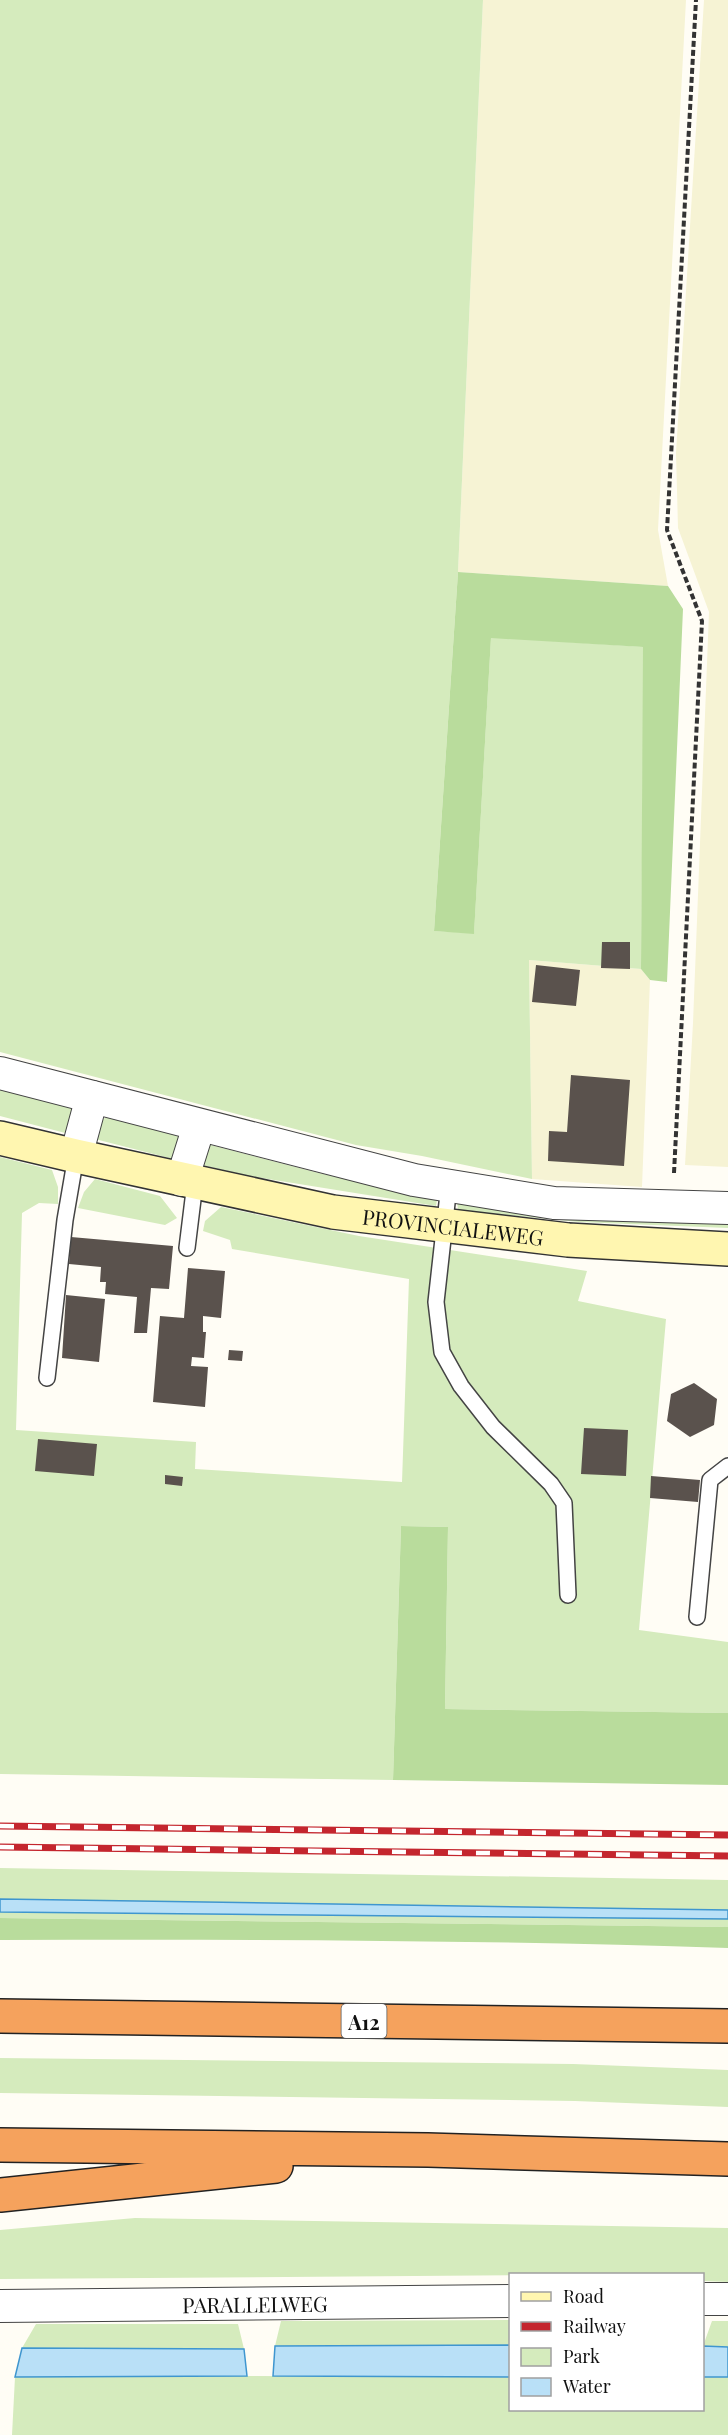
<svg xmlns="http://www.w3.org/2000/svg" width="728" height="2435" font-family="'Playfair Display',serif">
	<rect width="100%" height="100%" fill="#fffdf5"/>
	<path fill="#f6f3d4" d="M483,0h203l-28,530 10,56 -210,-14z
		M704,0h24v1167l-43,-2 8,-142 16,-411 -31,-84 -2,-75z
		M529,960l112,9 9,11 -8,207 -110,-8z"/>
	<path fill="#d5ebbd" d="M0,0h483l-25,572 -24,359 40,2 17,-296 153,10 -3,322 -112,-9 3,219 -110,-23 -66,-11 -356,-93z
		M0,1087l70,16 6,19 -3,13 -73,-19z
		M107,1116l74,20v25l-90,-23 5,-12z
		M207,1144l112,29 118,27 -1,6 -187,-30 -51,-12z
		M0,1157l52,13 6,17v17l-19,-1 -17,10 -6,217 180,12 -1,27 207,13 7,-203 -177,-30 -2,-9 -27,-9 2,-10 16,-14 138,29 228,35 -9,30 88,18 -27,311 89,12v71l-283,-4 3,-182 -47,-1 -8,254 -393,-6z
		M95,1179l65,17 17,22 -12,7 -87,-17 6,-16z
		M457,1202l271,21v5l-149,-6 -121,-12z
		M0,1868l728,12v47l-728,-9z
		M0,2058l573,6 155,6v37l-153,-6 -575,-8z
		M135,2218l593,10v54l-25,-1 -1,-7 -702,5v-49z
		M510,2320v25l-235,1 6,-25z
		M712,2321h16v26l-25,-1z
		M36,2324h202l6,25 -222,-1z
		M247,2376l263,1v33h192l1,-33h25v58h-716l3,-58z"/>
	<path fill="#b9dc9c" d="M458,572l210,14 15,23 -16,373 -17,-2 -9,-11 2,-322 -152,-9 -17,296 -40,-3z
		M401,1526l47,1 -3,182 283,4v72l-335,-5z
		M0,1918l728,9v21c-243,-8 -485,-9 -728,-8z"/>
	<path fill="#b9e0f7" stroke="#3f96cf" stroke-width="1.5" d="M0,1899l728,11v9l-728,-7z
		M510,2345v32l-237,-1 2,-30z
		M703,2346l25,1v30h-25z
		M22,2348l222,1 3,27 -232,1z"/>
	<path fill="#5a524d" d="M602,942h28v27l-29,-1z
		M536,965l44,5 -4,36 -44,-4z
		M571,1075l59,5 -6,86 -76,-5 1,-30 18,1z
		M71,1237l102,9 -4,43 -18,-1 -4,45h-13l3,-36 -32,-3 1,-12h-6l1,-15 -32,-3z
		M188,1268l37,3 -4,47 -18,-2v16h3l-2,26 -12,-1 -1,9 17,1 -3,40 -52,-5 7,-86 24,2z
		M66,1295l39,4 -6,63 -37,-4z
		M229,1350l14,1 -1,10 -14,-1z
		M694,1383l23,16 -3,26 -24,12 -23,-16 4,-27z
		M584,1428l44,2 -2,46 -45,-2z
		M38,1439l59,5 -3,32 -59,-5z
		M165,1475l18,2 -1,9 -17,-2z
		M651,1476l49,4 -2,22 -48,-4z"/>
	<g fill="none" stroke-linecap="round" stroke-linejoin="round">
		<defs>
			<path id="lane" d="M449,1185l-13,117 6,50 19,34 32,41 58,57 13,19 4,92
				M187,1248l8,-65
				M47,1378l18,-158 11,-64
				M697,1617l13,-137 18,-14"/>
			<g id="street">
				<path d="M0,1073l414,107 140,23 174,5"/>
				<path d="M76,1156l16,-59"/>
				<path d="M182,1180l17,-54"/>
				<path d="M702,2299h26"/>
				<path id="s1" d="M0,2306l510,-5"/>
			</g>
			<g id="secondary">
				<path id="s2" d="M0,1138l76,18 257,56 235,28 160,9"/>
			</g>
			<path id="highway" d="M0,2016l728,10
				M0,2145l428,5 300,9
				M0,2195l276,-29"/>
		</defs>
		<use href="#lane" stroke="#444" stroke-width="18"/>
		<use href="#street" stroke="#444" stroke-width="34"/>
		<use href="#secondary" stroke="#333" stroke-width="36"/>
		<use href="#highway" stroke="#222" stroke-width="36"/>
		<path stroke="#333" stroke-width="4" stroke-dasharray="6 3" stroke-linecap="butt" d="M674,1173l28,-552 -35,-91 29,-530"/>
		<use href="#lane" stroke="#fff" stroke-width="15"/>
		<use href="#street" stroke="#fff" stroke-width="32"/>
		<use href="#secondary" stroke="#fff6b0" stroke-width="33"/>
		<use href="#highway" stroke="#f5a25d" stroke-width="33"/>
		<defs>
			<path id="rail" d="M0,1826l728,9
				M0,1847l728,9"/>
		</defs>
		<use href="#rail" stroke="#c4262e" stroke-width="7"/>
		<use href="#rail" stroke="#fff" stroke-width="4.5" stroke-dasharray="14" stroke-linecap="butt"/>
	</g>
	<g text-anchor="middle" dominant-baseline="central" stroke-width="6" stroke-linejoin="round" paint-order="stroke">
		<rect fill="#fff" stroke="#585858" stroke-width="1.5" x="341.5" y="2004" width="45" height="34" rx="4.5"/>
		<g font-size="20" font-weight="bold" fill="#111">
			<text x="364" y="2021">A12</text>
		</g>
		<g font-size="21" fill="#111" stroke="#fff">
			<text stroke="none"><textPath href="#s2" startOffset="462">PROVINCIALEWEG</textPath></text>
			<text stroke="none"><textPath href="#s1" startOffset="255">PARALLELWEG</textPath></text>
		</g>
	</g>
	<rect x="509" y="2273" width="195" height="138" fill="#ffffff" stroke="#a0a0a0" stroke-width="1.5"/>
	<rect x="521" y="2292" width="30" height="9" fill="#fff6b0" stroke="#a0a0a0" stroke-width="1.5"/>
	<text x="563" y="2303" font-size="18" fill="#111111">Road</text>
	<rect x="521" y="2322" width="30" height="9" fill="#c4262e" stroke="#a0a0a0" stroke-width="1.5"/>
	<text x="563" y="2333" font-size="18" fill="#111111">Railway</text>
	<rect x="521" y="2348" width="30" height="18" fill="#d5ebbd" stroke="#a0a0a0" stroke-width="1.5"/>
	<text x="563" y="2363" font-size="18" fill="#111111">Park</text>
	<rect x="521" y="2378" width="30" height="18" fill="#b9e0f7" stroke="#a0a0a0" stroke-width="1.5"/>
	<text x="563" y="2393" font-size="18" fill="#111111">Water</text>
</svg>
